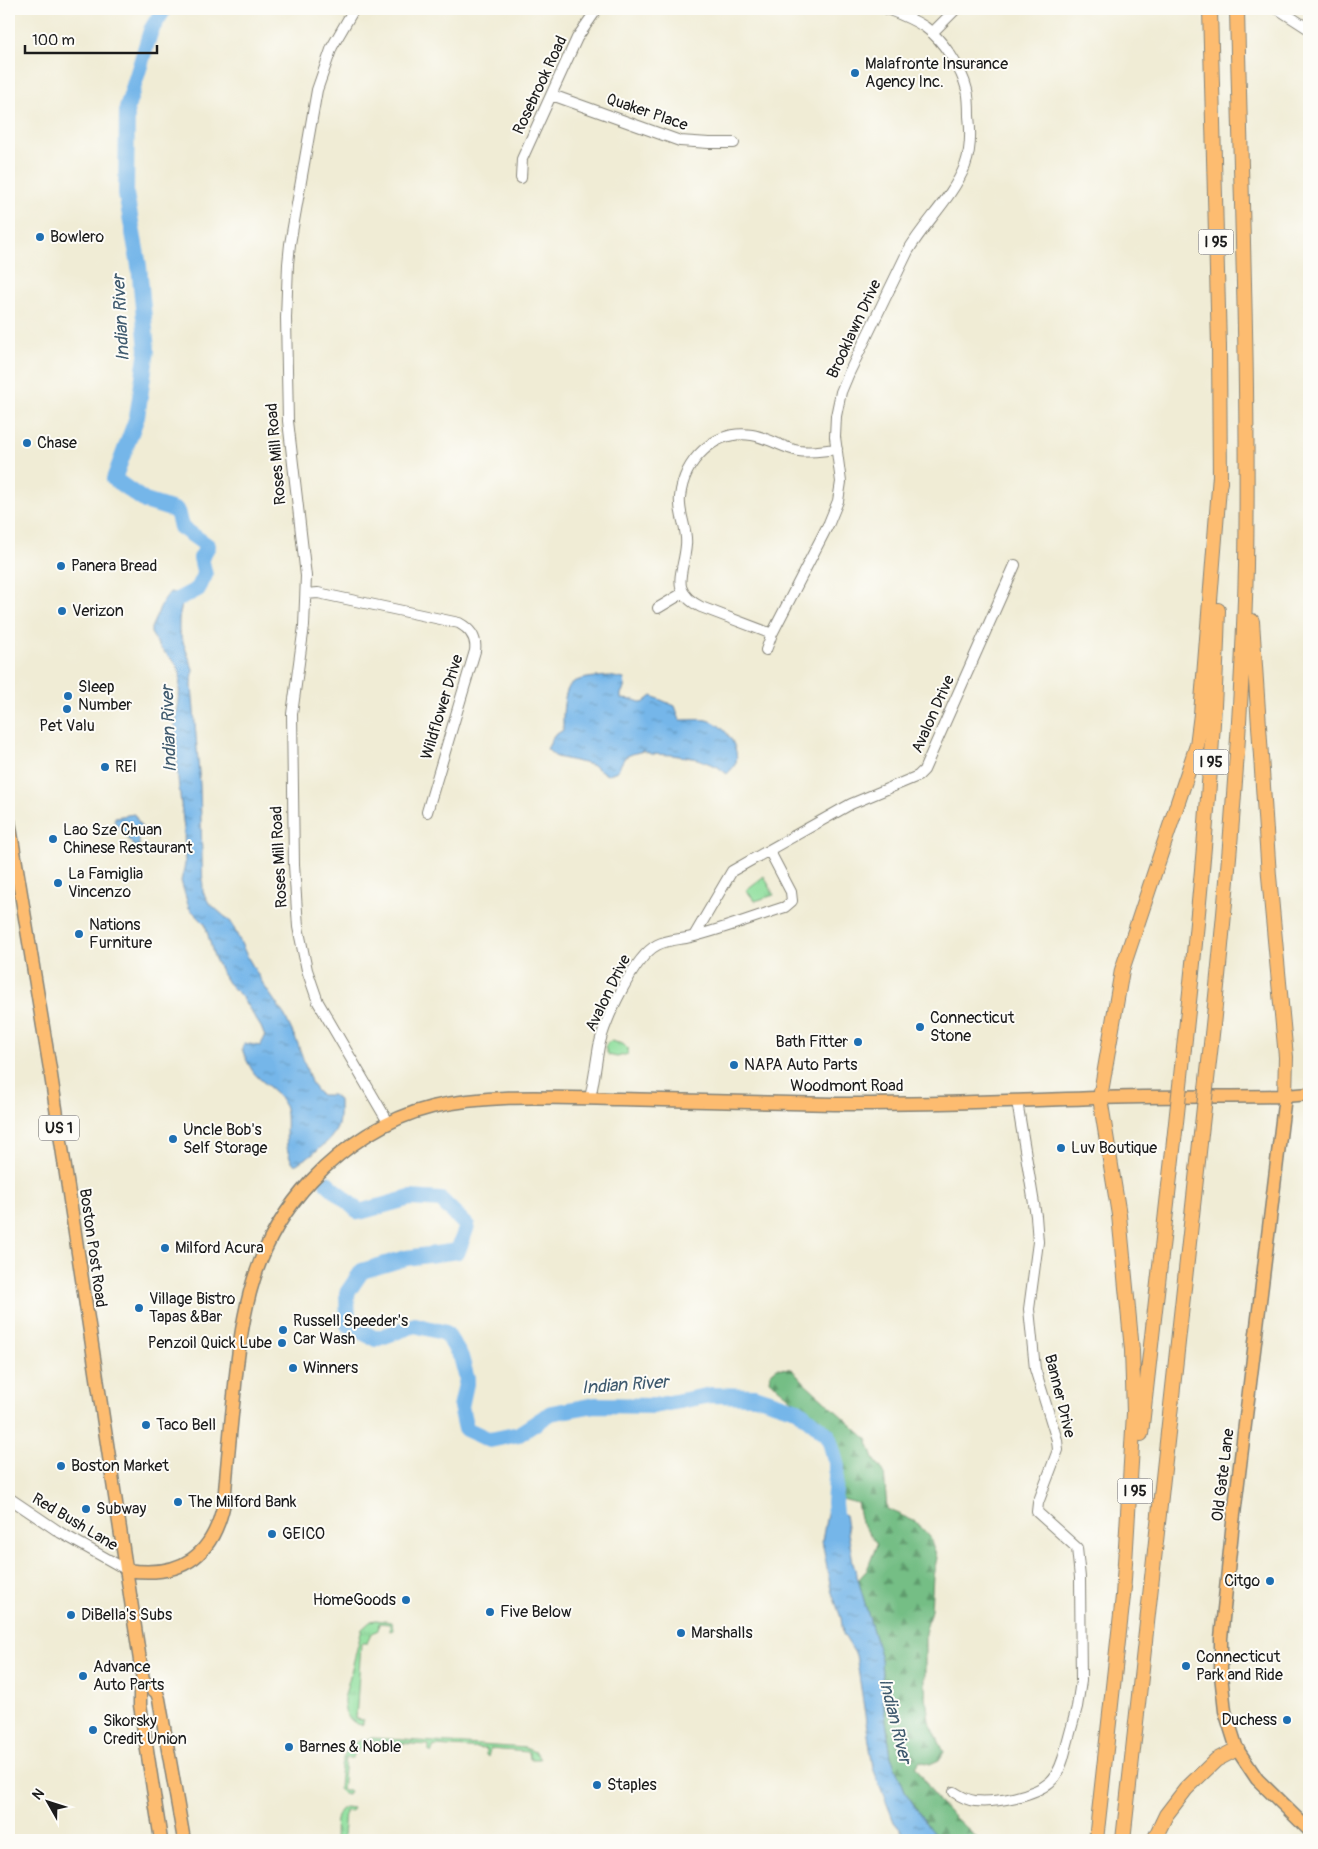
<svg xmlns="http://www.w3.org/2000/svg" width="1318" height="1849" font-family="Pangolin,sans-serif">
	<defs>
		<pattern id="grass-tufts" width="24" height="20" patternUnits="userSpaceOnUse" patternTransform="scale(1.25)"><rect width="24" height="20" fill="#90df9e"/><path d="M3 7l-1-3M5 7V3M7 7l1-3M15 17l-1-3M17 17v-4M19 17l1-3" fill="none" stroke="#7cbf88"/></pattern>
		<pattern id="forest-firs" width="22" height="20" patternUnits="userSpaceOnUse" patternTransform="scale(1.25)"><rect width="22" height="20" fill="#74be85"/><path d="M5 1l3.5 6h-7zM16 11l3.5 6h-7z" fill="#5e9a6c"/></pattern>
		<pattern id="water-ripples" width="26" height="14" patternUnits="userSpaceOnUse" patternTransform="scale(1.25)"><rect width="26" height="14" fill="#74b6e9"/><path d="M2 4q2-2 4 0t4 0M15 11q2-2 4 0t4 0" fill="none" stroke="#5e93bc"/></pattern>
	</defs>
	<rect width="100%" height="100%" fill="#fdfcf7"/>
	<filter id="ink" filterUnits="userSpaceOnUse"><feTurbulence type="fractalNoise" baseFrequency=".02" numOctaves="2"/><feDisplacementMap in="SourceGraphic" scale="10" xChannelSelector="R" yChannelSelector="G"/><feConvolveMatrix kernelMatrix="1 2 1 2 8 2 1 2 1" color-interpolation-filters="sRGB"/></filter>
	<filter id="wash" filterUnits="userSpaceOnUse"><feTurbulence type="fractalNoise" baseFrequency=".0096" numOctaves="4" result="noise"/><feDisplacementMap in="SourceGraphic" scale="20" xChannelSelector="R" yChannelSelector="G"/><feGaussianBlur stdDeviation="1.12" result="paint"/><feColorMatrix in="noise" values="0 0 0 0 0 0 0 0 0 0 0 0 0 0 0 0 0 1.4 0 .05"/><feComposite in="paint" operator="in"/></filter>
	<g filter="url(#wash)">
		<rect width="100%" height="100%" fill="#f0ecd5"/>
		<path fill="url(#grass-tufts)" stroke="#567e5d" d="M764,876l10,19 -19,6 -9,-11z
			M611,1041l12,3 5,5v5l-11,3 -9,-2 -3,-8 3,-5z
			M376,1620l16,2 1,8 -3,1v-7l-11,-1 -1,7 -7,4 -4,9h-6l-5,76 7,1v4l-2,1c-13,-3 -18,-14 -17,-26l18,-70 9,-8z
			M373,1738l152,10 10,4 5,7h-10l-1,-7 -39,-3 -2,8 -2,-2v-6l-52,-3 -3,7 -2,-2v-6l-62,-4 -2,7 -8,2 -5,8h-7l-3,32h7l1,2 -2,3 -4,-1 -5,-5c2,-25 1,-49 34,-51z
			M344,1807l9,1 -2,3h-6l-2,27 7,2h-15c1,-11 -2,-26 9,-33z"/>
		<path fill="url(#forest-firs)" stroke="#486d50" d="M777,1368l15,1 14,15 61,55 7,20 10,13 3,37 29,13 14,15 7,21 -4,18 -2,34 -6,23v54l4,34 15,31 -5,8 -9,4 -10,-3 -4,6 23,36 40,37h-39l-11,-12 -23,-35 -15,-36 -7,-50 -3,-48 -23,-79 9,-10 10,-26 -16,-21 -4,-20 -15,-4 -10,-7 -2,-21 3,-31c-17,-24 -42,-41 -64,-60l1,-6z"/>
		<path fill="url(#water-ripples)" stroke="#486982" d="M170,592l11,2 2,5 -4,20v12l14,38 -1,17 8,99 3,107 6,11 22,19 16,34 18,31 20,29 13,28 13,38 4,7 6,6h12l6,5c0,7 1,21 -2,28 -7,16 -28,28 -42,37 -14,-15 -6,-40 -10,-57 -4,-16 -21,-23 -31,-35 -5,-7 -9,-16 -12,-24l2,-6 16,3 5,-9 -4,-10 -20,-31 -13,-13 -6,-10 -8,-16 -9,-33 -16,-16 -8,-27 4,-17 -1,-35 -6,-50 -3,-53 4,-26 1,-25 -4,-11 -16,-16 -9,-15v-5l12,-27z
			M609,676l15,3 1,7 -4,8v5l13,1 9,3 9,-7 23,10 5,14c7,0 23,-1 27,0 16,3 33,26 29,42 -1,4 -6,9 -9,12l-9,-7 -20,-8 -26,-4 -21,-1 -8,-3 -11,3 -7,3 -8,14 -10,4 -13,-9 -10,-3 -28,-6 -9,-8 7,-13 9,-6c0,-12 -1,-42 11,-48 10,-5 24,-5 35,-6z
			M134,814l8,14 -3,2v17l-5,-1 -20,-25 1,-4z
			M828,1508l17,7 8,47 28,97 3,48 7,50 15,36 23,35 11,12h-31l-15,-18 -21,-54 -17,-113 -13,-21 -2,-16 -10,-28 -9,-49z"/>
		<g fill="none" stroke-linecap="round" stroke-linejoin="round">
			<path stroke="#74b6e9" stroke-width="16" d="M164,9l-13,21 -24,78 -1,86 13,72 8,84 -10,67 -23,62 31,22 32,10 4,16 27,19 -7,12 4,17 -7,14 -25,13 -3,12
				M327,1183l32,29 51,-14 31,2 26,26 -9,25 -52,7 -44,13 -15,22 1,32 28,14 39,-14 31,8 15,24 6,22 -6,28 5,22 24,11 29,-6 32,-21 44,-8 59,1 57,-11 44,1 43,14 30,25 9,31 -3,37 3,30"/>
		</g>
	</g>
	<g filter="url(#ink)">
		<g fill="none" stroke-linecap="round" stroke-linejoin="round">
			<defs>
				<path id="minor" d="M354,9l-22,38 -15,43 -27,154 -2,20 -2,54 2,103 18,155 -2,50 -12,88 2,151 4,62 9,43 11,32 70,120
					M1278,9l31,20
					M932,33l24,-24
					M552,95l128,46 29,2h25
					M521,178l1,-19 55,-121 20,-29
					M306,594l12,-1 141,30c11,6 18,15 16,28l-48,161
					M658,608l25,-15
					M772,634l-71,-27c-33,-17 -17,-34 -15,-62 2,-16 -8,-31 -6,-48 4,-36 34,-68 72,-62 17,3 31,13 47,16 13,2 25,-1 38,-2
					M766,650l6,-16 57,-111 9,-22 3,-19 -6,-45 1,-21 5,-24 8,-19 59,-122c17,-29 44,-53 57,-85 6,-16 6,-33 4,-50 0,-8 0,-18 -2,-26 -5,-21 -25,-51 -42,-63 -12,-8 -25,-13 -38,-18
					M694,936l38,-65 119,-67 67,-28 6,-6 91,-205
					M590,1098c4,-17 6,-35 9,-52 6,-26 35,-89 58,-101 11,-6 22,-5 34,-8 32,-8 63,-20 94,-30l7,-6 -1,-9 -22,-42
					M9,1498l52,35 66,37
					M954,1792c6,4 13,8 21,9 21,2 59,-5 75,-19 7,-6 10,-14 13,-23l14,-52 4,-26 -1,-103 -3,-30 -40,-36 1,-9 20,-53 -1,-10 -22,-71 -6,-60 9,-67 -2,-26 -19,-115"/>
				<path id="major" d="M9,821l41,248 93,611 -3,11v14l21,135
					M1285,1096l-53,435 -11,107v37l4,36 12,38 20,30 52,51
					M127,1570c54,8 86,-14 97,-67 3,-36 6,-71 10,-107 7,-84 19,-153 78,-216 32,-34 75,-62 120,-73 61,-14 125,-9 187,-8 72,2 144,4 215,5 88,1 175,-3 262,-6 63,-2 126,-1 189,-2l24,-2
					M143,1680l14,13 2,6 25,141"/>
				<path id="highway" d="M1210,9l9,337 1,137
					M1252,621l17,255 17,181 -1,39
					M1211,1044c17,-159 31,-318 35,-478 3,-186 -5,-372 -9,-557
					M1184,1048c16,-146 30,-292 34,-438
					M1141,1434l33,-293
					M1123,1596l11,-183 -2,-63 -13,-135 -19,-117 22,-128 75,-225 4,-31 19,-239
					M1096,1840l28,-253
					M1123,1840l77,-697
					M1154,1840l12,-25 20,-26 30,-29 21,-11"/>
			</defs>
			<use href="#minor" stroke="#868478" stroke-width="12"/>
			<use href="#major" stroke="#868478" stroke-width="15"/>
			<use href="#highway" stroke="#868478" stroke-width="16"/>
			<use href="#minor" stroke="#fff" stroke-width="10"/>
			<use href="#major" stroke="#fdbc70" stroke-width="12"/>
			<use href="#highway" stroke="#fdbc70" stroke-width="14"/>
			<defs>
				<path id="highway-bridge" d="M1174,1141l10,-93
					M1200,1143l11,-99"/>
			</defs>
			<use href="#highway-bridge" stroke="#868478" stroke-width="16" stroke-linecap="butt"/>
			<use href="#highway-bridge" stroke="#fdbc70" stroke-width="14"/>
		</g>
	</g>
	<g fill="#1f6fb2" stroke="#fdfcf7" stroke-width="2">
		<circle cx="855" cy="73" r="5"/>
		<circle cx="40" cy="237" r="5"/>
		<circle cx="27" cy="443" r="5"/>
		<circle cx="61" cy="566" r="5"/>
		<circle cx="62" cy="611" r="5"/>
		<circle cx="68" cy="696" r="5"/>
		<circle cx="67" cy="709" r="5"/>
		<circle cx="105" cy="767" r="5"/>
		<circle cx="53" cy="839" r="5"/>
		<circle cx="58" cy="883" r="5"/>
		<circle cx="79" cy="934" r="5"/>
		<circle cx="920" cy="1027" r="5"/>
		<circle cx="858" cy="1042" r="5"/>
		<circle cx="734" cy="1065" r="5"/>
		<circle cx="173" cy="1139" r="5"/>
		<circle cx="1061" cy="1148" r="5"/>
		<circle cx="165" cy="1248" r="5"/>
		<circle cx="139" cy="1308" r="5"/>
		<circle cx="283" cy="1330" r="5"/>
		<circle cx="282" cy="1343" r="5"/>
		<circle cx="293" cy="1368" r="5"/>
		<circle cx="146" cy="1425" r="5"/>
		<circle cx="61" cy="1466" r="5"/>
		<circle cx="178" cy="1502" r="5"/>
		<circle cx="86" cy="1509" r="5"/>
		<circle cx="272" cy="1534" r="5"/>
		<circle cx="1270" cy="1581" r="5"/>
		<circle cx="406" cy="1600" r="5"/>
		<circle cx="490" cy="1612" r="5"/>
		<circle cx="71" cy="1615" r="5"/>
		<circle cx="681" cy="1633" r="5"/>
		<circle cx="1186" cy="1666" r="5"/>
		<circle cx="83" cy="1676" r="5"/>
		<circle cx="1287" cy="1720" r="5"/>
		<circle cx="93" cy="1730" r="5"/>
		<circle cx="289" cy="1747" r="5"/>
		<circle cx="597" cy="1785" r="5"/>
	</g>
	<g text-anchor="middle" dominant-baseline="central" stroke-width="4" stroke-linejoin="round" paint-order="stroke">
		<g fill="#fdfcf7" stroke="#605f5e" stroke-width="1">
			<rect x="1198.5" y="229.5" width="35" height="25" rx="4"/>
			<rect x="1193.5" y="749.5" width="35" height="25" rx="4"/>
			<rect x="39" y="1115.5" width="40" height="25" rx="4"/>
			<rect x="1117.5" y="1478.5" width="35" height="25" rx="4"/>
		</g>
		<g font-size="15" font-weight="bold" fill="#1c1c1c">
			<text x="1216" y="242">I 95</text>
			<text x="1211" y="762">I 95</text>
			<text x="59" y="1128">US 1</text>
			<text x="1135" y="1491">I 95</text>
		</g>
		<g font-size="16" fill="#1c1c1c" stroke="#fdfcf7" text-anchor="start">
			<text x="865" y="64">Malafronte Insurance<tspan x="865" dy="18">Agency Inc.</tspan></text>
			<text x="50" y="237">Bowlero</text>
			<text x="37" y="443">Chase</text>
			<text x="71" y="566">Panera Bread</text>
			<text x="72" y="611">Verizon</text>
			<text x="78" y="687">Sleep<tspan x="78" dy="18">Number</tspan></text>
			<text x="67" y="726" text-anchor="middle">Pet Valu</text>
			<text x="115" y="767">REI</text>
			<text x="63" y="830">Lao Sze Chuan<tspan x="63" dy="18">Chinese Restaurant</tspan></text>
			<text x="68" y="874">La Famiglia<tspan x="68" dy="18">Vincenzo</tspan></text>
			<text x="89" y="925">Nations<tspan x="89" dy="18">Furniture</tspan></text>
			<text x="930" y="1018">Connecticut<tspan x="930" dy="18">Stone</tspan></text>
			<text x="848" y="1042" text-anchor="end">Bath Fitter</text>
			<text x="744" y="1065">NAPA Auto Parts</text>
			<text x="183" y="1130">Uncle Bob's<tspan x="183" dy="18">Self Storage</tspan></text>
			<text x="1071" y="1148">Luv Boutique</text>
			<text x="175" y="1248">Milford Acura</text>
			<text x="149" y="1299">Village Bistro<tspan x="149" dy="18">Tapas &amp;Bar</tspan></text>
			<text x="293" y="1321">Russell Speeder's<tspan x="293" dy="18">Car Wash</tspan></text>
			<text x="272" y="1343" text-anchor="end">Penzoil Quick Lube</text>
			<text x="303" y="1368">Winners</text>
			<text x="156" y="1425">Taco Bell</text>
			<text x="71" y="1466">Boston Market</text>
			<text x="188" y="1502">The Milford Bank</text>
			<text x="96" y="1509">Subway</text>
			<text x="282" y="1534">GEICO</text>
			<text x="1260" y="1581" text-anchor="end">Citgo</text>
			<text x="396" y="1600" text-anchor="end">HomeGoods</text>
			<text x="500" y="1612">Five Below</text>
			<text x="81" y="1615">DiBella's Subs</text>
			<text x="691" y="1633">Marshalls</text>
			<text x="1196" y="1657">Connecticut<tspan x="1196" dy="18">Park and Ride</tspan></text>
			<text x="93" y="1667">Advance<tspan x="93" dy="18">Auto Parts</tspan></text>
			<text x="1277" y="1720" text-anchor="end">Duchess</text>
			<text x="103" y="1721">Sikorsky<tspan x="103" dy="18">Credit Union</tspan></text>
			<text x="299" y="1747">Barnes &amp; Noble</text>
			<text x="607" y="1785">Staples</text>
		</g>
		<g font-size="16" fill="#1c1c1c" stroke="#fdfcf7">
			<text transform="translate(540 85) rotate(-65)">Rosebrook Road</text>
			<text transform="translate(647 112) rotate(19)">Quaker Place</text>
			<text transform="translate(854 329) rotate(-65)">Brooklawn Drive</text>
			<text transform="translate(276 454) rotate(-95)">Roses Mill Road</text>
			<text transform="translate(442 707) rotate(-73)">Wildflower Drive</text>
			<text transform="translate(933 714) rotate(-66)">Avalon Drive</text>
			<text transform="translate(279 857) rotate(-93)">Roses Mill Road</text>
			<text transform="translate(608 993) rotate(-64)">Avalon Drive</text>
			<text x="847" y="1086">Woodmont Road</text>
			<text transform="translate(93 1248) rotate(82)">Boston Post Road</text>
			<text transform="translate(1060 1396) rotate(76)">Banner Drive</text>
			<text transform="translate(1223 1475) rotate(-83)">Old Gate Lane</text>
			<text transform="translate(75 1522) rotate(31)">Red Bush Lane</text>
		</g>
		<g font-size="18" font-style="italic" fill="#3f5a6e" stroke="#fdfcf7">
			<text transform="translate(121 318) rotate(-93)">Indian River</text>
			<text transform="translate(169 729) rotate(-92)">Indian River</text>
			<text transform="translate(625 1385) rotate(-4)">Indian River</text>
			<text transform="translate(895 1721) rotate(76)">Indian River</text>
		</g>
	</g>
	<rect width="1318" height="1849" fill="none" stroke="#fdfcf7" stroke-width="30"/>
	<g transform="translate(48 1802) rotate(309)" stroke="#fdfcf7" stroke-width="4" paint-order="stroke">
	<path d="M0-4L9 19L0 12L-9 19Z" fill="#1c1c1c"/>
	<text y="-8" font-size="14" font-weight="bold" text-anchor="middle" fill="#1c1c1c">N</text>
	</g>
	<path d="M25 45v8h132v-8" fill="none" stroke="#1c1c1c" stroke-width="2.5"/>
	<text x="32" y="45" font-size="15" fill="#1c1c1c" stroke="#fdfcf7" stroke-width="4" paint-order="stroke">100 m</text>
</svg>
